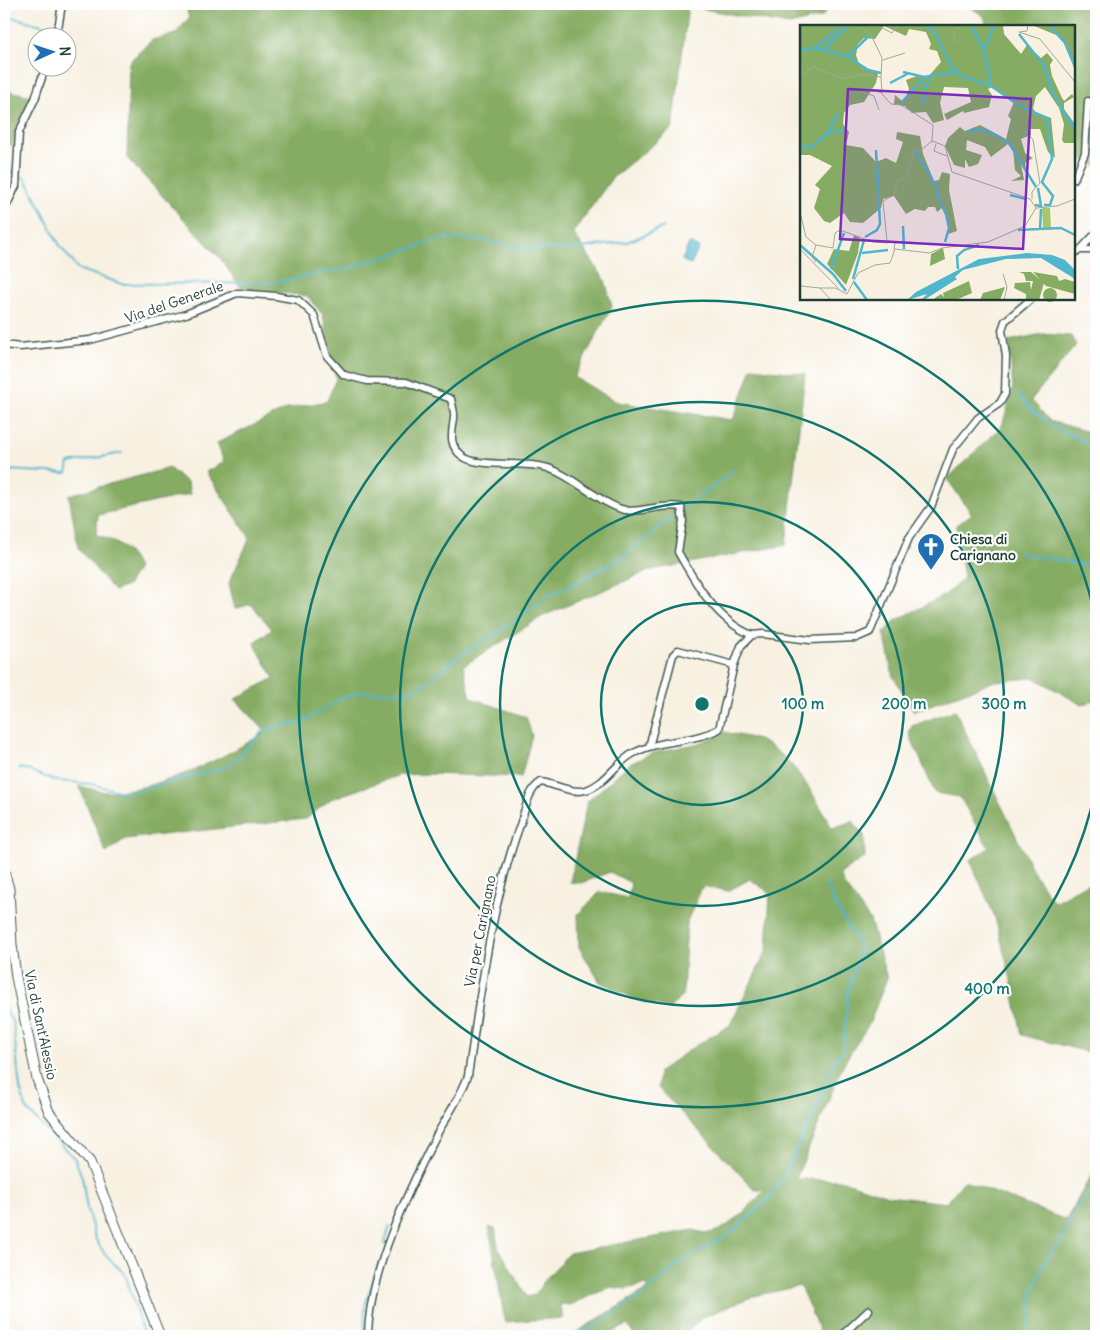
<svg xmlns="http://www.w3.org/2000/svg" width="1100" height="1340" font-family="Delius,sans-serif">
	<rect width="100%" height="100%" fill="#fff"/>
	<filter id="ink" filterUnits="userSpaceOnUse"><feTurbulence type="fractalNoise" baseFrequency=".02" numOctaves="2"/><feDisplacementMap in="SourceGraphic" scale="10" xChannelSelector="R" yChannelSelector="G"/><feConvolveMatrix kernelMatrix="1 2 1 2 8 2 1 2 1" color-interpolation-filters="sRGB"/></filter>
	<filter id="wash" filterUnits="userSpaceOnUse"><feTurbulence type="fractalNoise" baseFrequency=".0096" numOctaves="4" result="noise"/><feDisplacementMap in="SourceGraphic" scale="20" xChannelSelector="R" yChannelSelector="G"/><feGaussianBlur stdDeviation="1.12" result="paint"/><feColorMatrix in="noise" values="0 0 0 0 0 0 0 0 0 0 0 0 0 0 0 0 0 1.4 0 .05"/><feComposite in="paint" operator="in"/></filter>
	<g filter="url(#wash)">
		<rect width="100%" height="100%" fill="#f8f1e2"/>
		<path fill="#85ac62" stroke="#52744b" d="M185,4h646l-9,13 -33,8 -101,-19 -15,122 -61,50 -39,55 32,47 7,27 -38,70 43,25 116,18 19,-52 53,6 -19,171 -135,25 -108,46 -80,50 8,32 55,19 6,19 -11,41 -92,-3 -29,1 -69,24 -25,20 -181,20 -19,14 -27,-67c11,2 24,7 34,6 56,-6 106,-32 153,-60l-31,-33 39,-21 -20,-35 18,-14 -21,-25 -16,5 -6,-26 21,-45 -44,-66 18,-10 -7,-19 70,-34 40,-8 9,-22 -13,-64 -16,-19 -66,-8 -20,-29 -94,-101 2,-96 23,-22 23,-6 14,-16z
			M965,4h131v163l-22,-13v-128h-87l-3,-10z
			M4,90l28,6 -16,31 -3,18 -9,-1z
			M1042,334l29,2 5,9 -45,55 19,21 46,13v265l-14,6 -47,-27 -40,3 -81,30 -21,-35 -9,-43 11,-12 50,-26 19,-17 -8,-53 16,-11 -25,-35 55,-53 11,-37 -4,-48z
			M169,468l19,15 2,11 -92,21 -2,20c20,6 33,13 42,33l-11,18 -13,5 -36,-43 -9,-53z
			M955,710l80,165 19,27 42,-23v175l-74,-19 -12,-60 -15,-58 -25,-57 19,-12 -29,-51 -25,-4 -26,-60 3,-7z
			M724,732c11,3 23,4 34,8 35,14 57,57 74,88l21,-7 11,14 1,22 -25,17 4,11 26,35 17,58 -17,44 -27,43 -47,114 44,1 48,16 58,7 18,-22 102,39 30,-53v169h-279l2,-6 -19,-44 -46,10 -51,21 -20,19h-49l-6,-11 -24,11h-34l77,-47 -1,-5 -19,5 -16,-2 -41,18 -10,-1 4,14 -59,4 -16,-95 6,1 3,19 29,50 8,-2 9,-14 25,-28 124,-23c5,1 10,3 15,3 19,-1 44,-29 57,-43h-10l-97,-102 1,-16 33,-24 38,-23 37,-75 3,-57 -20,-14 -22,12 -25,-5 -16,35 -4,73 -13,14 -30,-7 -40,-19 -21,-35 -1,-33 22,-22 28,6 3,-15 -21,-11 -29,11 -11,-1 17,-80 41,-37 24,-12 48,-10z"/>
		<path fill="#4fb6cd" stroke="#377a80" d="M689,243l10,5 -8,17 -9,-5z"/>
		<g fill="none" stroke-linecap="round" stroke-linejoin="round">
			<path stroke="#4fb6cd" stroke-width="2" d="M4,15l49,13
				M4,171l10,1
				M22,177l4,2 34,67 18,23 44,15 150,-1 77,-15 95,-30 45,3 30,8h55l53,-7 37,-15
				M1019,396l15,16 22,16 40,19
				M4,470l63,3 2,-10 53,-10
				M684,508l50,-38
				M1019,553l77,14
				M18,768l10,2 28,11 36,3 33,9 99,-25 12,-8 25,-27 16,-7 25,-4 40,-24 18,-6 50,-1 17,-9 29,-24 48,-30 43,-32 21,-9 58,-32 50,-42
				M4,779l3,-4
				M4,1006l9,17 7,66 7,21 48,49 7,18 5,32 9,31 10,16 19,18 19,62
				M384,1245l6,-19
				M364,1336l1,-31 14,-43
				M578,1336l69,-44 32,-29 49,-28 41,-36 16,-25 41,-89 10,-27 7,-7 5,-59 11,-37 -1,-12 -24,-40 -8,-19
				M1026,1336l4,-14 2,-29 12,-31 22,-29 3,-11 12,-21 15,-15"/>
		</g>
	</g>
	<g filter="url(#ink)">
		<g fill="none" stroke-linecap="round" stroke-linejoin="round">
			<defs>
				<path id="minor" d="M55,38l4,-15 3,-19
					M1074,179l11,-26 3,-52 8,6
					M4,211l12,-25 3,-54 16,-33 10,-31
					M1080,250l16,-17
					M1074,253l6,-3h16
					M4,345l16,2 70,-7 96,-26 51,-21 39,3 22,4 16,15 13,41 17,19 23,6 39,1 45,17c1,6 4,13 3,19 -2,15 -6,27 8,38 15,12 60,5 82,11 24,5 56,37 81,43 13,4 36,-7 56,-3l2,14 -5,31c18,32 39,69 74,83
					M649,747l24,-92 5,-5 56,15
					M368,1336c1,-64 39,-143 68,-200 11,-20 24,-38 32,-60 13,-86 23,-172 53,-254 5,-14 7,-32 20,-40 13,2 32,12 45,8 20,-6 30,-28 48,-37 26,-14 58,-10 85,-24l15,-64 7,-19 11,-11 11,-1 47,6 46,-2 14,-6 39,-94 22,-31 22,-58 25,-31 22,-15 5,-9 1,-38 -4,-26 3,-9 26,-22
					M841,1336l28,-26"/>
				<path id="tertiary" d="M4,871l5,18 3,56 4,32 21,102 12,33 41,50 70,174"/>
			</defs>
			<use href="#minor" stroke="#40584e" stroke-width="9"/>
			<use href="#tertiary" stroke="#40584e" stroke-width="11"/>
			<use href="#minor" stroke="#fff" stroke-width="6"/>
			<use href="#tertiary" stroke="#fff" stroke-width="9"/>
		</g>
	</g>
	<g fill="none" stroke="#0f766e" stroke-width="2.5">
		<circle cx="702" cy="704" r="101"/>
		<circle cx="702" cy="704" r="202"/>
		<circle cx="702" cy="704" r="302"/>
		<path d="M1096 788A403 403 0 1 1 1096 620"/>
	</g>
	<defs>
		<symbol id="church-pin" viewBox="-11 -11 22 30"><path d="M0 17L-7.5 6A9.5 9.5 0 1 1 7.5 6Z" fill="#1f6fb2" stroke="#fff"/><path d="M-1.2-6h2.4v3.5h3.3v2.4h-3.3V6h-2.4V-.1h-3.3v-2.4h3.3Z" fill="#fff"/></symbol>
	</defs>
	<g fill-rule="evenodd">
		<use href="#church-pin" x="915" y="531" width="32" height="43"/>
	</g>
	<g text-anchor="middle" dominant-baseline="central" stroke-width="4.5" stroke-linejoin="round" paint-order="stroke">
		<g font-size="14" fill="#1f3d34" stroke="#fff">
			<text transform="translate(174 302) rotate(-19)">Via del Generale</text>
			<text transform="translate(480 931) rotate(-79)">Via per Carignano</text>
			<text transform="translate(41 1025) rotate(78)">Via di Sant'Alessio</text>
		</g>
		<g font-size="14" font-weight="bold" fill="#1f3d34" stroke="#fff" text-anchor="start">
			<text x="950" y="539">Chiesa di<tspan x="950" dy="16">Carignano</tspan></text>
		</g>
	</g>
	<g transform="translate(800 25)">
		<rect width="275" height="275" fill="#f8f1e2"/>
		<path d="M242,182l8,1 1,20h-8z" fill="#a7c76f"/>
		<path d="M0,0h203l1,9 17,20 6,-9 14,13 6,-5 6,7 -3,5 2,11 10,22 2,3 8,-7 2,3 -10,6v6l11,15v19h-11l-2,-3 2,-16 -5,-16 -14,-21 -9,9 -3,12 2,4 16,6 4,40 -7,-6 -8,-23h-10l1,6 -10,4 4,14 8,5 -8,5 1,8 -6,-11 4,20 -13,1 10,-5 -6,-6 -2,-20 -5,-6 -17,13 -6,-10 -18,-7 -1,10 16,5 -4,9 -9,3 -4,-8v9l-11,-3 -9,-19 3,-8 12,-11 5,4 15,-6 26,14 5,-20 -3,-3 6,-14 -22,-15 -4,2 4,6 -3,12 -25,6 -1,-2 -16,9 -3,-6 27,-12 -3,-14 -24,-1 -4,16 4,17 -11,3 -7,-11 -14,1 -7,-7 -11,-2 1,-9 7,6 3,-2 4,-10 -3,-9 11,-4 10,2 14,-16 -4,-11 -8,-2 2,-5 -5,-12 -17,-3 -3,7 -22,-10 -9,13 -11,-1 -6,6 -2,11 3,9 19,9 -2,10 -12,19 -14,3 -6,8 -1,11 6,8 -3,13 17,3 13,14 10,-4 10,5 7,-21 -7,-3 1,-7 23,4 3,18 11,27 5,-1 3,-8 8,2 -1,16 8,41 -9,3v-13l-6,-13 -5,4 -2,-5h-7l-3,4 -10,-2 -9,5 -12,-18 -11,3 -2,9 -18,15 -13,-1 -6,-9 -14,10 -6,-2 -10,-13 6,-19 -5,-4 17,-19 -22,-11h-10zM232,0h43v41l-14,-29zM54,210l6,3 -2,15 -12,32 -19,-21 7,-15 15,2zM143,223l2,11 -15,7 1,-12zM219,247h12l13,11 -5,17h-13v-6l-12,-6 1,-5 15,-1 1,8 2,-9h-7l-2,-7zM233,247l24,4 2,5 6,-2 10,3v12l-29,-8zM169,256l3,12 -16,7h-24l9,-6 3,3 -1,-4zM205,262l-5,13h-20l3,-7zM243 270a7 7 0 1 1 14 0a7 7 0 1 1-14 0Z" fill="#85ac62"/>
		<path d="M227,228l25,2 13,5 10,10v9l-34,-21 -35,1 -43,11 -8,7 2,2 -33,21h-3l6,-6 -20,6 9,-8 63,-33z" fill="#4fb6cd"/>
		<path fill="none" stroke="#4fb6cd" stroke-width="2.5" d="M127,0l8,8 17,34 8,8 31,11 29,20 27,12 5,41 -10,23 11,14 -3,9h-6M171,0l13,26 7,34M249,0l16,18 10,24M219,9l26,33 7,25 23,38M16,22l18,-14 4,-8M24,24l25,-24M0,25l15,-2 32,8 21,14 13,3M184,25l10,-25M48,31l22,-21M103,47l21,5 31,-5M90,58l19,-10M101,78l23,-25M123,79l2,-16 5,-10M167,108l8,-4 13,2 21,12 27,44M27,109l16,-4M0,123l13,-2 15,-13 10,-20M115,126l21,35 2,11 8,17 3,14 -4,14M210,170l16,4M235,180l6,1 -3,-18M103,201l1,23M240,204l1,-20M218,205l43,-2 14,7M65,212l12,-7 3,-6 -4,-74M0,220l33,29 13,17M62,228l26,-3M31,244l13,-36M158,244l-1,-13 7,-6 15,-5M53,254l11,-39M54,257l13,18"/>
		<path fill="none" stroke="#a1a99c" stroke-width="1" d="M77,0l15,8 6,-8M228,0l-1,6 -8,1 21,7 35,43M160,18l-6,-5v-7l8,-6M83,35l22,-7M0,51l14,-9 30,12 18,-5 19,3 1,-19 -11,-23 -13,-10M81,52l1,17 9,10 10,1 32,20 -1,16 13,5 7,26 78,27 6,9M79,85l-5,-14 -12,-4 6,-4 14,5M225,105l8,10 7,43 -8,9v7M136,119l-2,7 13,5M0,187l6,25 10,8M0,224l39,40M94,225l1,-8 -8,-1 -4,-40 11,-6 4,-15 9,-2 7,-28 6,1 12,-10M16,237l-4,-5 4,-12 17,3 2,-15 5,-3 33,12 15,1M203,249l4,13 -3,13M0,261l20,2 11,12M20,263h15l12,6 11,-21 17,-8 15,-2 5,-14 34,4 13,-5 46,-6 37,-16 11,-18 21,-2 18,-7"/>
		<path fill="#7b2cbf" fill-opacity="0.15" stroke="#7b2cbf" stroke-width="2.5" d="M48,64l183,10 -8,150 -183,-10z"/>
		<rect width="275" height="275" fill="none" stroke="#1f3d34" stroke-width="2.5"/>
	</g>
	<circle cx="702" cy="704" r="8" fill="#0f766e" stroke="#fff" stroke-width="2.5"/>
	<g font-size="15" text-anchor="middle" font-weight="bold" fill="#0f766e" stroke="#fff" stroke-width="4.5" stroke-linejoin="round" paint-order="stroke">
		<text x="803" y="709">100 m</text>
		<text x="904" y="709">200 m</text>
		<text x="1004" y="709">300 m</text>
		<text x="987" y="994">400 m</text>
	</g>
	<rect width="1100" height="1340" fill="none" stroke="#fff" stroke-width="20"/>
	<g transform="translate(52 52) rotate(87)"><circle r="24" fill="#ffffff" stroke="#a5b1ae"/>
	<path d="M0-4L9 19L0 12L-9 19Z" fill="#1f6fb2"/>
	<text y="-8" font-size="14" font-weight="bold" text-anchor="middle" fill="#1f3d34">N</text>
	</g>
</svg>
